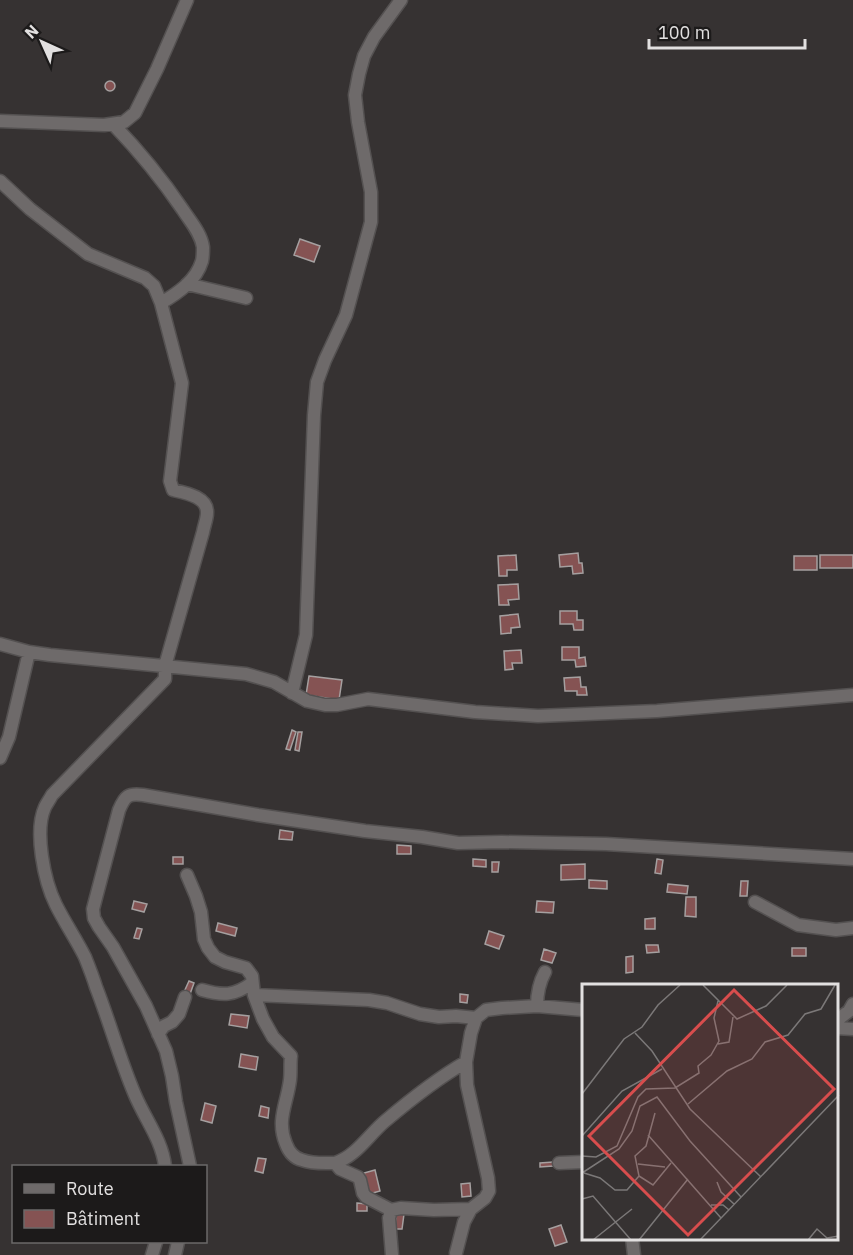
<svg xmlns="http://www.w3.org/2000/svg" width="853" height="1255" font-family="'IBM Plex Sans',sans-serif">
	<rect width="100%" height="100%" fill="#363232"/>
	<path fill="#855353" stroke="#a5a0a0" stroke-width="1.5" d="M105 86a5 5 0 1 1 10 0a5 5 0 1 1-10 0Z
		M300,239l20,7 -6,16 -20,-7z
		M578,553l1,10h3l1,10 -10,1 -1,-8 -12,1 -1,-12z
		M516,555l1,15h-10v6h-8l-1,-20z
		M820,555h33v13h-33z
		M794,556h23v14h-23z
		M518,584l1,15 -11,1 1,5h-10l-1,-20z
		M560,611h17v9h6v10h-9l-1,-6h-13z
		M518,614l2,13 -9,1v5l-10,1 -1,-18z
		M562,647h17v11l6,-1 1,9 -10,1 -1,-7h-13z
		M521,650l1,13h-10l1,6 -8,1 -1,-19z
		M309,676l33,4 -3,20 -33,-5z
		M580,677l1,10h5l1,8h-10v-4h-12l-1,-13z
		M292,730l4,2 -6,18 -4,-1z
		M298,732h4l-3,19 -4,-1z
		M280,830l13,2 -1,8 -13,-1z
		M397,845l14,1v8h-14z
		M173,857h10v7h-10z
		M473,859l13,1v7l-13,-1z
		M657,859l6,1 -2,14 -6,-1z
		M492,862h7l-1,10h-6z
		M585,864v15l-24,1v-15z
		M589,880l18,1v8l-18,-1z
		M741,881h7l-1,15h-7z
		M668,884l20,2 -1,8 -20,-2z
		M686,897h10v20l-11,-1z
		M134,901l13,3 -3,8 -12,-3z
		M537,901l17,1 -1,11 -17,-1z
		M655,918v11h-10v-10z
		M218,923l19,5 -2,8 -19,-5z
		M137,928l5,1 -3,10 -5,-1z
		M489,931l15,5 -5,13 -14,-5z
		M646,945h12l1,7 -12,1z
		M792,948h14v8h-14z
		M544,949l12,4 -4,10 -11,-3z
		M633,956v16l-7,1v-16z
		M189,981l5,2 -4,11 -6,-2z
		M460,994l8,1 -1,8 -7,-1z
		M231,1014l18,2 -2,12 -18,-3z
		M241,1054l17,3 -2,13 -17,-3z
		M205,1103l11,3 -4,17 -11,-3z
		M261,1106l8,2 -1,10 -9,-2z
		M258,1158l8,1 -3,14 -8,-2z
		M553,1162v4l-13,1v-4z
		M375,1170l5,21 -11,3 -5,-21z
		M470,1183l1,13 -9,1 -1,-13z
		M357,1203l10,1v7h-10z
		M396,1214h8l-2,15h-7z
		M561,1225l6,17 -12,4 -6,-17z"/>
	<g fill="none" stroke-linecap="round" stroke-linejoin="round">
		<defs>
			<path id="street" d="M0,121l104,4 20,-3 11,-9 22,-44 30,-69
				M113,124c26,27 49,55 70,86 7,11 18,23 20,37 0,3 0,10 -1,14 -6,20 -24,32 -41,42
				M0,181l30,28 58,45 57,24 9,8 7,17 21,80 -12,98 3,9c13,3 35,7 34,23 0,6 -3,13 -4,19l-38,134v13l-113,116c-2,4 -5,8 -7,12 -11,24 -1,74 11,98 9,18 20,34 29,52 4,10 8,20 11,30 14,36 24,73 39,108 10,24 27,45 30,71
				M187,284l59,14
				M0,644l29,8 21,3 196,19 28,8 33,19 18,4h12l31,-6 107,13 63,4 119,-5 196,-16
				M292,693l14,-58 8,-220 3,-33 8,-22 21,-45 25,-93v-30l-13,-70 -3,-27 4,-21 5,-18 10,-19 27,-37
				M0,758l9,-21 20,-85
				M187,875l9,21 5,16 3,27 4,9 7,9 10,5 21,6 6,8 2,19 9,24 10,18 18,19c-1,8 0,16 -1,24 -3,24 -14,40 -4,64 3,8 8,14 16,16 10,4 22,3 33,3l5,6 18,8 2,3 3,13 3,4 25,13 10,-2 33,2 37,-1 14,-11 4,-7 -1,-13 -21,-93 -1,-23 5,-29 5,-15
				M755,902l43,23 38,5 17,-2
				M202,990c21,6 32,6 50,-7
				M254,995l115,5 18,3 33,11 19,3 17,-1 20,2 10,-8 16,-2 35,-2 46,4
				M537,1006c0,-12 2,-23 8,-34
				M836,1021l13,-10 4,-7
				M836,1028l17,1
				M158,1034l6,-8 8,-4 7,-8 6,-17
				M335,1163c21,-7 32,-26 49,-41 26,-22 52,-43 82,-60
				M559,1163l24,-1
				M190,1166l-14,-64 -4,-26 -6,-25 -20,-45 -33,-59 -14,-20 -5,-9 -1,-9 26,-99c6,-14 9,-17 24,-15l115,20 107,16 57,6 36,6 44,-1 104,2 247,15
				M391,1210l-2,8 3,37
				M632,1238l2,17
				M456,1253l8,-31 7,-13
				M152,1255l4,-13
				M175,1255l3,-13"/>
		</defs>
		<use href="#street" stroke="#545151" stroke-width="15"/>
		<use href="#street" stroke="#6e6a6a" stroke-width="12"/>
	</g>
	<g transform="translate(582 984)">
		<rect width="256" height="256" fill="#363232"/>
		<path fill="none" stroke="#7b7878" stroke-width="1.5" d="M121,1l34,34 29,-13 21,-21M53,49l17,18 38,58 71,68M136,60l11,-2 4,-25M0,110l42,-55 18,-12 16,-22 22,-20M106,120l39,-33 25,-12 13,-17 23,-7 17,-21 16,-5 14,-24M66,151l73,83M0,152l40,-45 40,-22M0,172l14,1 21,-11 21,-49 8,-8 29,-1 24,-15 -1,-7 13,-11 8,-14 -5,-23 4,-17M56,180l27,3M0,189l37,-24 13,-18 8,-25 17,-9 33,44 51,56M2,189l16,5 15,12h12l12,-14 -4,-20 11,-10 9,-33M57,192l14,9 18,-22M135,198l4,10 13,12M0,215l11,-3 38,44M129,221h12l6,5M11,256l39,-31M57,256l49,-61M118,256l139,-145M226,256l9,-11 10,9 12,-2"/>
		<path fill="#d84d4d" fill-opacity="0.15" stroke="#d84d4d" stroke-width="3" d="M152,6l100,99 -146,146 -99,-99z"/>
		<rect width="256" height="256" fill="none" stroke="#e2e0e0" stroke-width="3"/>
	</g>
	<rect x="12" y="1165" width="195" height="78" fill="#1c1a1a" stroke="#6b6969" stroke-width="1.5"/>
	<rect x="24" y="1184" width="30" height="9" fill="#6e6a6a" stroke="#6b6969" stroke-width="1.5"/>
	<text x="66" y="1195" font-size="18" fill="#e2e0e0">Route</text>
	<rect x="24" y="1210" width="30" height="18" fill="#855353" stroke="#6b6969" stroke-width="1.5"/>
	<text x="66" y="1225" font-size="18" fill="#e2e0e0">Bâtiment</text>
	<g transform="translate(42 42) rotate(315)" stroke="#1c1a1a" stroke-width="4.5" paint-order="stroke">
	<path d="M0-4.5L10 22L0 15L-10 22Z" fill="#e2e0e0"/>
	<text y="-9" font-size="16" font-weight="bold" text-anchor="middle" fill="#e2e0e0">N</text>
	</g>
	<path d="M649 39v9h156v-9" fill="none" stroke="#e2e0e0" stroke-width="3"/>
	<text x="658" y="39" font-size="18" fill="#e2e0e0" stroke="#1c1a1a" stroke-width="4.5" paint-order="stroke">100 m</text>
</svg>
